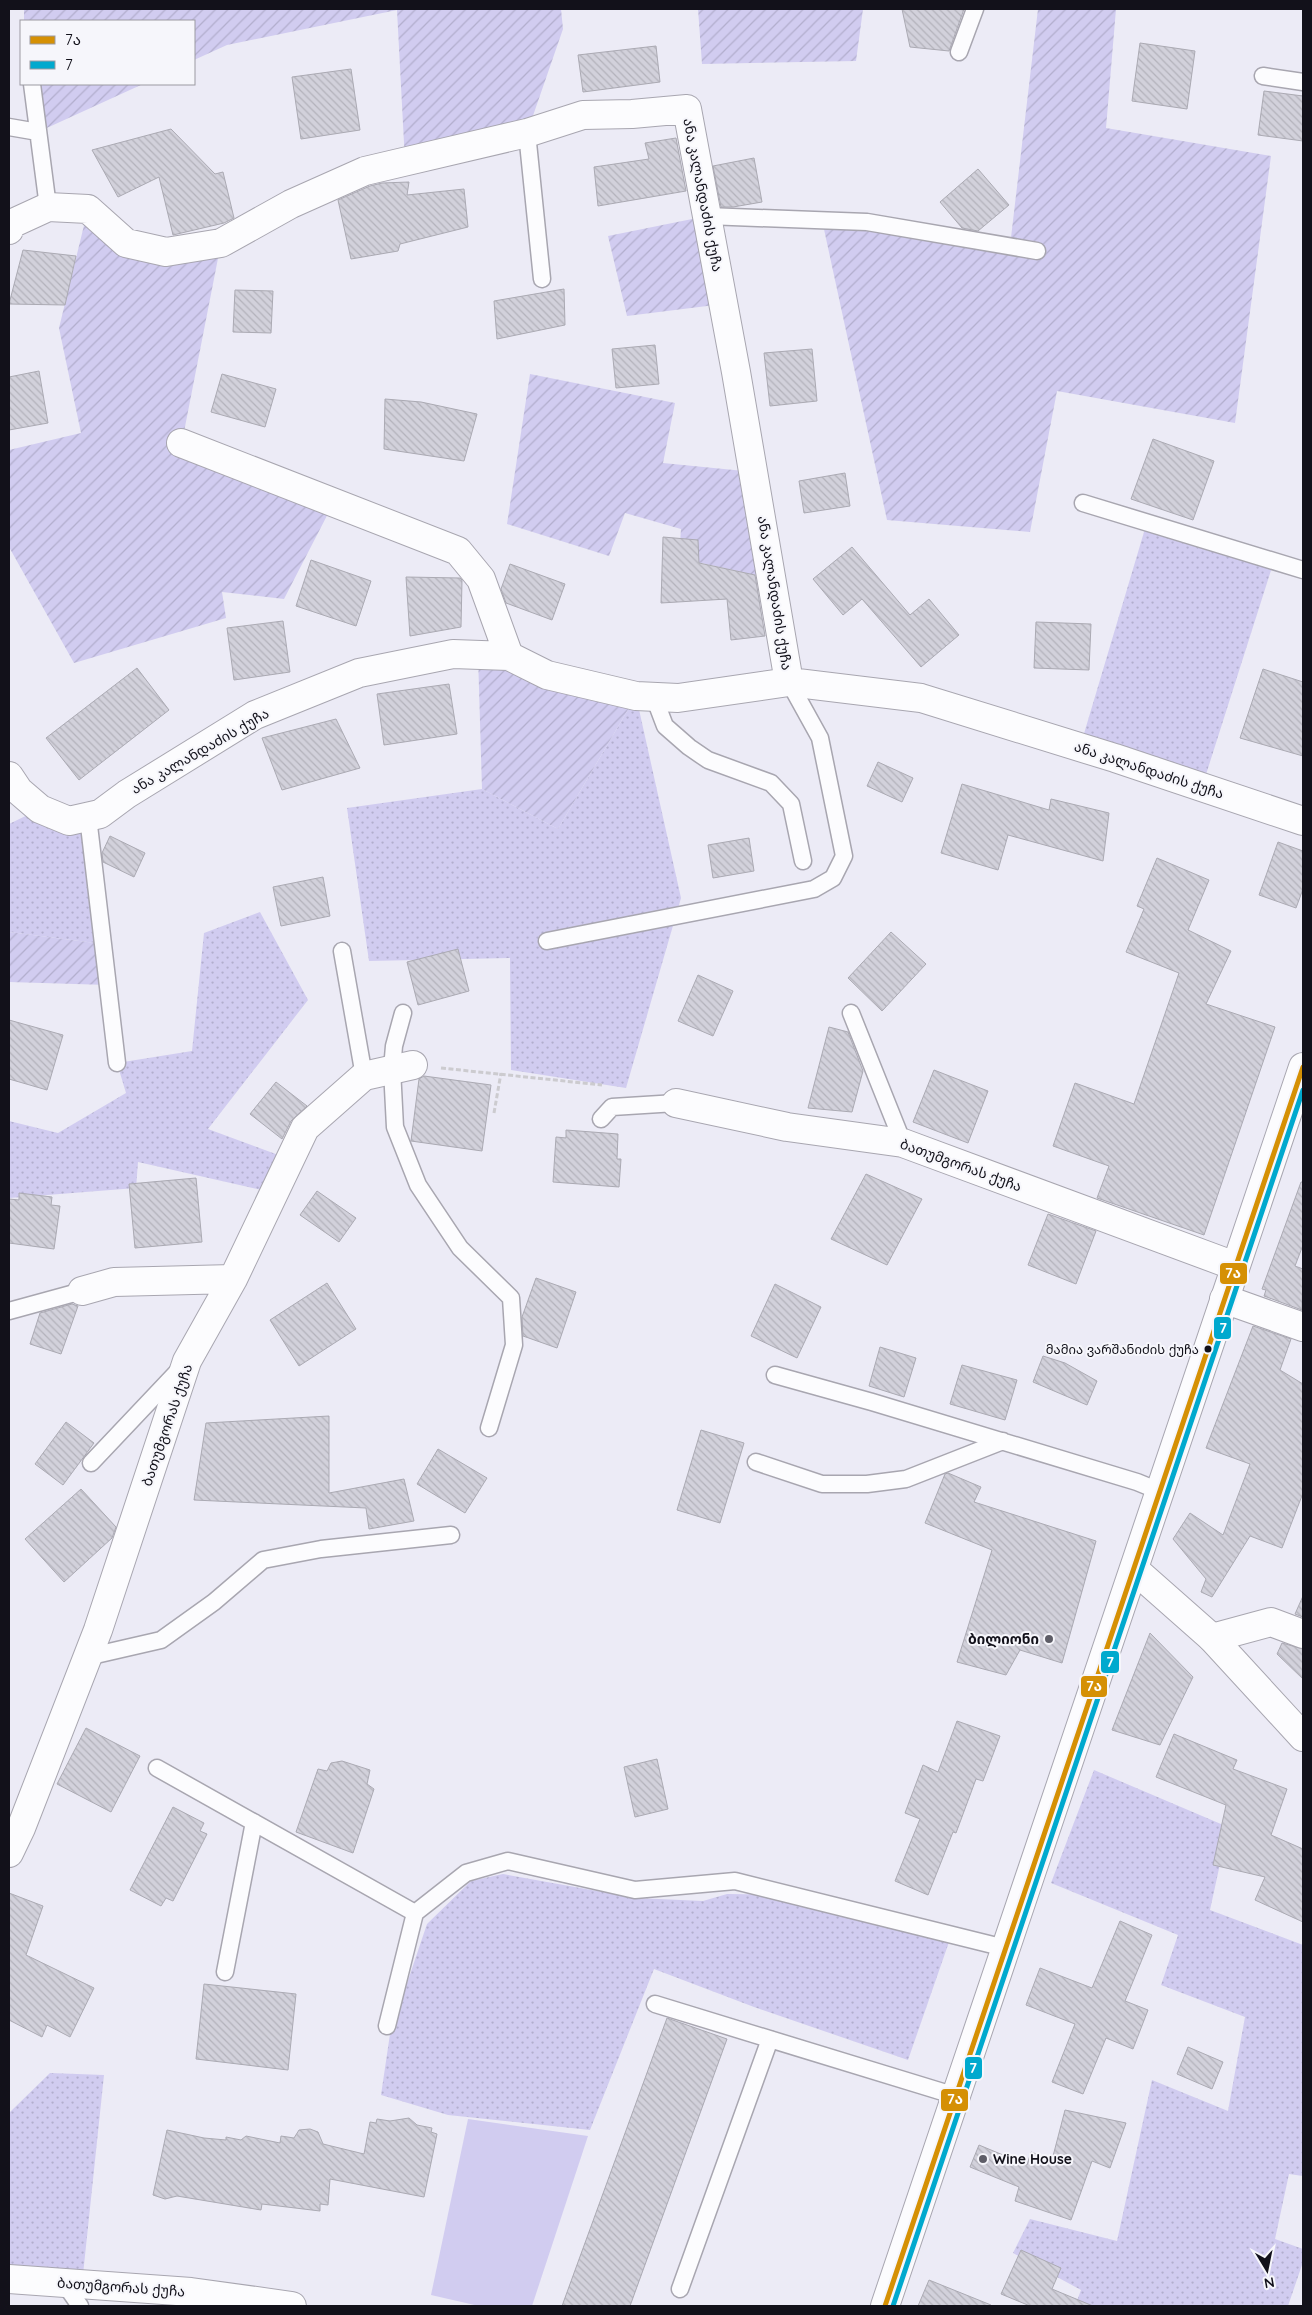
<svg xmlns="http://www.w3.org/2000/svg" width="1312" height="2315" font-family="Quicksand,'Noto Sans Georgian',sans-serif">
	<defs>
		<pattern id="grass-dots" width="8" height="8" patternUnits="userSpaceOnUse" patternTransform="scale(1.25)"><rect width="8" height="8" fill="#d1ccf0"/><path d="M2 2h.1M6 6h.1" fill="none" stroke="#b2aecd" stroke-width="1.8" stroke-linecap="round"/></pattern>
		<pattern id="garden-furrows" width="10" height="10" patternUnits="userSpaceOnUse" patternTransform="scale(1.25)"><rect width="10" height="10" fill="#d1ccf0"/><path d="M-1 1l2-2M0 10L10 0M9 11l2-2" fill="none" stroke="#b2aecd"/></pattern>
		<pattern id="building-back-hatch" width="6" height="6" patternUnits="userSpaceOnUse" patternTransform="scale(1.25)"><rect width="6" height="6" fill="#d2d1db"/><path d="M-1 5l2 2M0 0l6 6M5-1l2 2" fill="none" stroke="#b3b2bb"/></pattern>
	</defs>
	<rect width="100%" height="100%" fill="#ecebf6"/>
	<path fill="url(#grass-dots)" d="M1147,522l127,39 -72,226 -122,-40z
		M636,696l45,202 -55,190 -115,-18 -1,-112 -141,3 -22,-153 135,-19 76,40z
		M40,809l48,8 15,127 -94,-12v-108z
		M260,912l48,88 -100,129 84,31 -17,33 -137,-31 -2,26 -127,10v-77l49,12 68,-40 -9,-30 75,-12 12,-118z
		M1094,1770l134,57 -18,83 93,35v231l-14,-2 -14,65 28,10v13l-15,44h-213l6,-16 -68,-37 17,-34 87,22 35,-161 76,31 17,-94 -84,-32 17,-50 -127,-52z
		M503,1874l133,24 67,3 24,-7 63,1 159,47 -41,118 -154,-53 -100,-38 -64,161 -142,-15 -67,-20 9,-61 37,-110 44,-43z
		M50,2073l54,2 -22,209 -73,-5v-166z"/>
	<path fill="url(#garden-furrows)" d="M24,9h537l2,20 -36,104 -122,29 -8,-152 -170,35 -33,15v-39h-170z
		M698,9h165l-7,52 -154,3z
		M1038,9h78l-10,119 165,28 -36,267 -178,-32 -27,141 -143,-12 -65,-300 188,26z
		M32,84h111l-105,48z
		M88,209l38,34h95l-39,199 152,60 -50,97 -62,-7 4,26 -152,45 -65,-116v-97l72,-17 -22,-105z
		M707,216l16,88 -96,12 -19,-80z
		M530,374l145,29 -12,60 91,9 19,107 -94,-21 2,-29 -56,-16 -16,43 -102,-32z
		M478,655l158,41 -78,133 -76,-40z
		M9,932l94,12 5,41 -99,-3z"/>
	<path fill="#d1ccf0" d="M468,2119l120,17 -56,170h-53l-48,-11z"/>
	<path fill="url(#building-back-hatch)" stroke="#abaab3" d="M902,9h62l-15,42 -39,-4z
		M1140,43l55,8 -8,58 -55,-8z
		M656,46l4,36 -77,10 -5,-37z
		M351,69l9,61 -59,9 -9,-62z
		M1264,91l39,5v45l-45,-6z
		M171,129l44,45 8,-2 11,46 -10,5 -51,12 -14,-58 -41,20 -26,-47z
		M676,138l10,53 -88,15 -4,-39 55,-8 -4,-16z
		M754,158l8,44 -29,5h-12l-8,-41z
		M978,169l31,36 -31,26 -16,-3 -22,-26z
		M409,182l-2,13 57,-6 4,38 -68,17 -2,7 -47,8 -13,-59 32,-14 12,-3z
		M23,250l53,6 -11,49 -56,-1z
		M564,289l1,36 -68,14 -3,-38z
		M235,290l38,1 -2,42 -38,-1z
		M655,345l4,39 -43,4 -4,-39z
		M812,349l5,52 -47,5 -6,-53z
		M39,371l9,52 -39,7v-53z
		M222,374l54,15 -11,38 -54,-15z
		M385,399l36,3 56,12 -13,47 -80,-12z
		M1153,439l61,22 -21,59 -62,-21z
		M845,473l5,33 -46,7 -5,-32z
		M663,537l35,3 1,23 56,12 10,61 -34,4 -4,-41 -66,4z
		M852,547l58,68 19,-16 30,36 -38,32 -59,-68 -19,16 -30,-36z
		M311,560l60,21 -15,45 -60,-20z
		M510,564l55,20 -13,36 -46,-17 -5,-14z
		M406,577l54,1 2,2 -1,47 -51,9z
		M283,621l7,51 -56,8 -7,-52z
		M1036,622l55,2 -2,46 -55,-2z
		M137,668l32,42 -90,70 -33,-42z
		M1263,669l40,13v74l-63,-18z
		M449,684l8,50 -73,11 -7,-51z
		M336,719l24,49 -78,22 -20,-52z
		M878,762l35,16 -11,24 -35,-16z
		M962,784l87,26 2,-11 58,14 -6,48 -95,-26 -10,35 -57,-17z
		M110,836l35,17 -11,24 -31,-15 -1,-9z
		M749,838l5,33 -41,7 -5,-33z
		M1278,842l25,9v38l-7,19 -37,-13z
		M1157,858l52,22 -21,50 43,21 -25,53 69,23 -71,208 -107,-37 12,-32 -56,-20 22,-63 59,21 45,-131 -53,-21 18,-43 -7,-3z
		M323,877l7,39 -49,10 -8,-39z
		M891,932l35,32 -44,47 -34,-33z
		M458,949l11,42 -51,14 -11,-43z
		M698,975l35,16 -20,45 -35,-15z
		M9,1020l54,15 -16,55 -38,-11z
		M829,1027l19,5 15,39 -11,41 -44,-4z
		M934,1070l54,21 -20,52 -55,-21z
		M424,1076l67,9 -9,66 -71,-10 8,-62z
		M276,1082l31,24 -16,15 -9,18 -32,-25z
		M566,1130l52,4 -1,25h4l-2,28 -66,-5 3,-45 10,1z
		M866,1174l56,25 -35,66 -56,-26z
		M196,1178l6,64 -67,6 -6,-64z
		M1301,1182h2v63l-8,21 8,3 -1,41 -38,-14 2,-6 -4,-1z
		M317,1191l39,27 -17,24 -39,-27z
		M19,1193l33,4 -1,8 9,1 -6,43 -45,-6v-44l10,1z
		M1048,1214l48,17 -20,53 -48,-19z
		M536,1278l40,14 -19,56 -34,-12 -1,-19z
		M327,1283l29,46 -57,37 -29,-46z
		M775,1284l46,23 -24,51 -46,-22z
		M72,1304l6,2 -17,48 -31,-10 10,-31z
		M1253,1326l38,13 -11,31 23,14v109l-21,55 -32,-12 -38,61 -11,-5 5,-13 -33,-40 17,-26 33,22 27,-71 -44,-16z
		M880,1347l36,11 -12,39 -35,-11z
		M1043,1356l22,7 32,18 -10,24 -54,-23z
		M962,1365l55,15 -12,40 -55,-16z
		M329,1416v77l75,-14 10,42 -45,8 -3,-21 -172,-8 12,-77z
		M66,1422l28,21 -31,42 -28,-21z
		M701,1430l43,13 -24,80 -43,-13z
		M438,1449l49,29 -22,35 -48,-29z
		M948,1473l33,14 -7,15 122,39 -34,122 -42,-13 -14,25 -49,-13 35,-112 -67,-27 20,-49z
		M81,1489l35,38 -4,11 -48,44 -39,-43z
		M1303,1596v21l-8,-3z
		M1150,1633l43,44 -33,68 -48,-15z
		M1282,1643l21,6v30l-26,-25z
		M957,1721l43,15 -17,45 -7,-2 -20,54 -3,-1 -25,63 -33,-14 25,-62 -15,-6 18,-48 15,7z
		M86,1728l54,28 -29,56 -54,-28z
		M1174,1734l63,26 -4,9 54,20 -16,46 32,14v73l-48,-22 10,-23 -52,-12 13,-60 -70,-28z
		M657,1759l11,50 -33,8 -11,-50z
		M342,1761l28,9 -3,14 7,5 -21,64 -57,-21 22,-63 9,2 4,-8z
		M173,1807l31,16 -4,8 7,3 -34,67 -7,-3 -5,8 -31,-16z
		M9,1893l34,13 -17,49 68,33 -24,49 -23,-12 -5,12 -33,-17z
		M1120,1921l32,14 -27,66 23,9 -15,39 -27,-11 -23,56 -31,-12 23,-58 -49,-19 14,-37 52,20z
		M204,1984l92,10 -8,76 -92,-11z
		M667,2018l60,21 -97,267h-68z
		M1188,2047l35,15 -11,27 -35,-15z
		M1065,2110l61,13 -16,45 -18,-7 -21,59 -56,-19 4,-14 -49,-20 9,-22 48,20 4,-13 21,8z
		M409,2118l8,7 15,3 -1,4 6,2 -13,63 -94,-18 -2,26 -8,-1v7l-58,-7 -1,6 -84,-14 -12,3 -12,-4 14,-65 37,8 22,2v-3l15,3 5,-4 34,7 1,-7 13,2 5,-8 11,-1 8,3 5,12 41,10 6,-32 6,1 1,-4 13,2z
		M1021,2250l40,18 -9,21 41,17h-63l-29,-12z
		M929,2280l62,25v1h-73z"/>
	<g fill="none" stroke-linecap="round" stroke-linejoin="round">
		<defs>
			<path id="service" d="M959,52l16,-43
				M1263,76l40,6
				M32,84l16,123
				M9,127l29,5
				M527,133l15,146
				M707,216l160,6 170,29
				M1083,503l220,67
				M654,697l11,29 24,21 19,13 63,23 20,21 12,57
				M88,817l29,246
				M547,941l267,-52 19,-11 11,-22 -24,-118 -31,-56
				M342,951l22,125
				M403,1013l-9,33 -2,23 3,58 23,58 42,63 51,50 3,47 -25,83
				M851,1013l52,130
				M601,1119l11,-12 64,-4
				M9,1311l73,-20
				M775,1375l97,27 265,80 22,9
				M756,1462l66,22h45l39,-5 97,-38
				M91,1463l88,-93
				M87,1657l74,-17 53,-38 49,-42 58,-11 130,-14
				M157,1768l258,145
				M225,1972l29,-150
				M655,2004l301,92
				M387,2026l28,-113 51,-40 42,-12 127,29 100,-9 270,67
				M64,2283l16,23
				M680,2289l90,-250"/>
			<path id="minor" d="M9,230l2,-6 37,-17 40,2 38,34 40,9 55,-9 70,-39 74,-33 162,-38 56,-18 49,-1 55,-5 49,263 53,310
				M181,443l277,108 23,28 28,77
				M9,776l10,15 21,18 29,12 31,-7 27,-20 128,-79 104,-42 94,-19 56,2 38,19 89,21 42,2 111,-16 132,16 194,60 188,63
				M676,1103l111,24 116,16 332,123
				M82,1291l32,-9 119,-3
				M1224,1299l79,28
				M1212,1638l59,-16 32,12
				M9,1853l12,-25 77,-198 89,-269 46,-82 72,-151 59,-52 49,-11
				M9,2279l182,13 101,14"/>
			<path id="tertiary" d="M1135,1570l77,68 91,99
				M885,2306l418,-1239"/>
		</defs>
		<use href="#service" stroke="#a8a6b0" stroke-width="19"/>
		<use href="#minor" stroke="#a8a6b0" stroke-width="30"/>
		<use href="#tertiary" stroke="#a8a6b0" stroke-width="30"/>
		<path stroke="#cccbcf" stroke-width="3" stroke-dasharray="5 2.5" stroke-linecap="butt" d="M441,1068l161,17
			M494,1113l7,-40"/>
		<use href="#service" stroke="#fcfcfe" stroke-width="16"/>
		<use href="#minor" stroke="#fcfcfe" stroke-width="28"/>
		<use href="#tertiary" stroke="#fcfcfe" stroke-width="28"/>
		<defs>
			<path id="bus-1" d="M885,2306l418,-1239"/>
			<path id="bus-2" d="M893,2306l410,-1216"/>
		</defs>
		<use href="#bus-1" stroke="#f6f6fb" stroke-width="9"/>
		<use href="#bus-2" stroke="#f6f6fb" stroke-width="9"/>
		<use href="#bus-1" stroke="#d59004" stroke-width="5"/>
		<use href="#bus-2" stroke="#00a9ce" stroke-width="5"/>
	</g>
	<circle fill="#12111a" stroke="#f6f6fb" stroke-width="2" cx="1208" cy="1349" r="4.5"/>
	<g fill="#5e5d67" stroke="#f6f6fb" stroke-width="2">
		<circle cx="1049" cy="1639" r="5"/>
		<circle cx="983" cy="2159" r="5"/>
	</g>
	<g text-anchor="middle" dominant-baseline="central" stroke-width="4" stroke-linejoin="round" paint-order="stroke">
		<g font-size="13" fill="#12111a" stroke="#f6f6fb" text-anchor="end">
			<text x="1199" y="1349">მამია ვარშანიძის ქუჩა</text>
		</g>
		<g font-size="14" fill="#12111a" stroke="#f6f6fb">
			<text transform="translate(703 195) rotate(79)">ანა კალანდაძის ქუჩა</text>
			<text transform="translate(775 593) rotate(81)">ანა კალანდაძის ქუჩა</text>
			<text transform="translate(200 751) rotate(-30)">ანა კალანდაძის ქუჩა</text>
			<text transform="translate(1149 770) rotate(18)">ანა კალანდაძის ქუჩა</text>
			<text transform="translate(961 1165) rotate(20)">ბათუმგორას ქუჩა</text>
			<text transform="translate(167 1425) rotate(-71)">ბათუმგორას ქუჩა</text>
			<text transform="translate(121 2287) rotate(4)">ბათუმგორას ქუჩა</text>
		</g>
		<g font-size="14" font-weight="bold" fill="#12111a" stroke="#f6f6fb" text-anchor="end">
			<text x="1039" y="1639">ბილიონი</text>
			<text x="993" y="2159" text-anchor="start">Wine House</text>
		</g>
	</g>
	<g stroke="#f6f6fb" stroke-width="2">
		<rect x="1219" y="1262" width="29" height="23" rx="5" fill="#d59004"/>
		<rect x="1213" y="1316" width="19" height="24" rx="5" fill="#00a9ce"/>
		<rect x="1100" y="1650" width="20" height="24" rx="5" fill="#00a9ce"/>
		<rect x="1080" y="1675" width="28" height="23" rx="5" fill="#d59004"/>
		<rect x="964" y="2056" width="19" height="24" rx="5" fill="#00a9ce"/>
		<rect x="940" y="2088" width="29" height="24" rx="5" fill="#d59004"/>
	</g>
	<g font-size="14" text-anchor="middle" font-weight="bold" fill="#fff">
		<text x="1233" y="1278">7ა</text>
		<text x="1223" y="1333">7</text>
		<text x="1110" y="1667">7</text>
		<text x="1094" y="1691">7ა</text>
		<text x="973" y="2073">7</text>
		<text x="955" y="2104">7ა</text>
	</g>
	<rect width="1312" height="2315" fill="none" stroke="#12111a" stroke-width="20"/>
	<rect x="20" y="20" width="175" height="65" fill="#f6f6fb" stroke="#9b9aa1"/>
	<rect x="30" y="36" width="25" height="8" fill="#d59004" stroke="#9b9aa1"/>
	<text x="65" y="45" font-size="15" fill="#12111a">7ა</text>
	<rect x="30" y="61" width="25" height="8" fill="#00a9ce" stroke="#9b9aa1"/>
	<text x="65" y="70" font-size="15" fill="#12111a">7</text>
	<g transform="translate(1267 2270) rotate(170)" stroke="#f6f6fb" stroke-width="4" paint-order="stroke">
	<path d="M0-4L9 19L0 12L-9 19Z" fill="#12111a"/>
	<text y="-8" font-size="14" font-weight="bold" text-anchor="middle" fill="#12111a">N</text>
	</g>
</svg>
